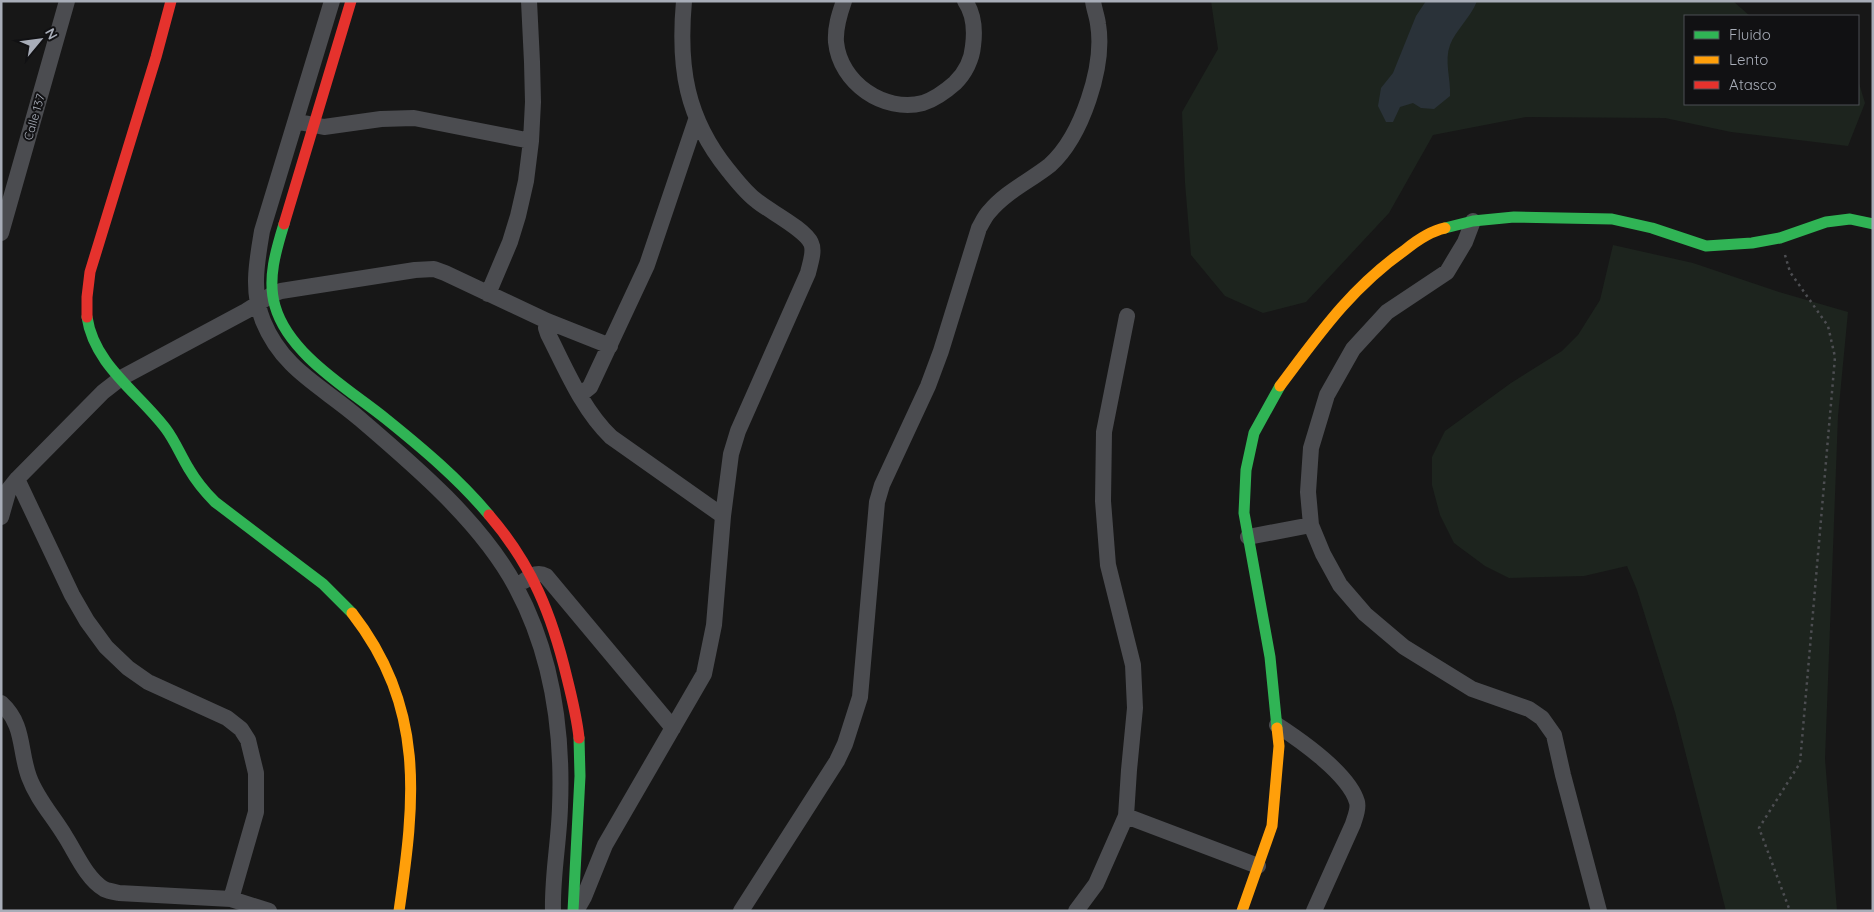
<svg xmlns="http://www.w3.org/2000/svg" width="1874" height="912" font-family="Quicksand,sans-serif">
	<rect width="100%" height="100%" fill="#171717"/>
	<path fill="#1d241e" d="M1211,1h522l17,15h-65v88h173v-24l7,23 -17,43 -117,-14 -66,-14 -139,-1 -93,18 -44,78 -83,89 -43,11 -38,-17 -34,-41 -6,-72 -3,-71 36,-63z
		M1613,245l80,18 86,29 69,20 -10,104 -13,343 12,152h-111l-51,-199 -38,-122 -10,-24 -43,10 -75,2 -24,-12 -31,-23 -14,-28 -8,-30v-28l13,-26 66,-48 51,-32 16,-16 22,-35z"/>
	<path fill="#2a3239" d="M1426,1h51c-6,16 -22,30 -27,44 -6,16 1,34 0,51l-16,13 -13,-1 -8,-5 -13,4 -7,15h-7l-8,-16 3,-18 12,-15 23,-57z"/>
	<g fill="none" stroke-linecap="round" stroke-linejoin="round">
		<path stroke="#4d4e52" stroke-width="2.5" stroke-dasharray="2.5 4" stroke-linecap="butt" d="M1785,255l5,17 38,54 7,31 -35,406 -41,65 31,83"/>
		<path stroke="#4b4c50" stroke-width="16" d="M332,1l-70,230c-5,30 -11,60 1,90 20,49 59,65 97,98 55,47 122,104 156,168 36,67 47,145 44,220 -1,35 -8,69 -7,104
			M844,1c-5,14 -9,27 -8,41 4,41 48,71 87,61 12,-4 23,-12 32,-20 10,-10 17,-24 18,-37 2,-15 1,-32 -8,-45
			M304,123l20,4 57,-8 33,-1 117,23
			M1473,221l-8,21 -18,30 -60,40 -34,37 -26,46 -16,53 -3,44 3,33 12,29 17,31 25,29 39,33 68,42 57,20 13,9 12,17 9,40 36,136
			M1,233l66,-232
			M488,294l22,-52 8,-26 8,-35 5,-40 2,-39 -1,-40 -3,-61
			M547,321l-1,7 2,6c18,35 34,75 63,103l112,79
			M580,395l10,-8 57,-122 49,-145
			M17,479l55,116 15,26 19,26 22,21 20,14 79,36 14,11 7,11 8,33v39l-25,87
			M1,517l8,-28 8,-10 86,-87 18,-14 125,-67 27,-17 8,-3 134,-21 19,-1 11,4 102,48 63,25
			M1248,537l63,-12
			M524,581c8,-5 13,-10 22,-5l127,152
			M1,703c24,22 18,47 28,74 8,22 24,39 36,59 11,17 21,42 39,53 4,2 10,3 15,4l112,6 38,12
			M1277,725c23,15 72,49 80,77 2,7 -2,15 -4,22l-39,87
			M1126,816l132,50
			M576,911l8,-14 21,-52 99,-171 10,-49 9,-109 8,-62 7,-23 70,-158c2,-9 7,-22 3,-30 -6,-14 -42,-32 -54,-42 -11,-8 -20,-20 -29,-31 -42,-52 -50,-103 -44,-169
			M741,911l96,-150 8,-17 15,-47 17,-195 5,-17 46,-99 13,-35 38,-123c3,-5 6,-12 10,-16 16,-20 41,-31 61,-47 32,-29 55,-99 48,-141 -1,-8 -4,-15 -5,-23
			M1076,911l20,-27 30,-68 3,-46 6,-62 -2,-43 -25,-100 -5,-64 1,-69 23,-116"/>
		<path stroke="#30b455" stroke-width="11" d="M284,224c-8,26 -17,55 -9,82 14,49 74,83 111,113 36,29 73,60 103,96
			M1445,228l28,-7 41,-4 98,2 40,9 54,18 46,-3 28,-5 46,-16 24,-3 23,5
			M87,317c7,48 52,76 79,112 9,12 15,27 23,40 7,12 16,23 26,33l108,82 29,29
			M1277,728l-7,-71 -26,-144 2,-43 8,-37 26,-47
			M573,911l7,-135 -1,-38"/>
		<path stroke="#ff9f0a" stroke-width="11" d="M1280,386c39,-52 71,-98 125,-136 11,-9 26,-19 40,-22
			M352,613c74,95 63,187 47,298
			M1242,911l30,-85 7,-80 -2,-18"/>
		<path stroke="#e5322d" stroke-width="11" d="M284,224l67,-223
			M87,317v-20l3,-25 66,-215 15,-56
			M489,515c43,50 63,100 78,163 5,20 10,40 12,60"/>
	</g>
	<g text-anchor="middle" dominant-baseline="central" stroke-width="4" stroke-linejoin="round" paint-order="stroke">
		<g font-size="12" fill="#a8adb8" stroke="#111113">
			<text transform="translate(34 117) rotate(-74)">Calle 137</text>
		</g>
	</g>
	<rect width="1874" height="912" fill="none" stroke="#a8adb8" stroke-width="5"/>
	<rect x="1684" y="15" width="175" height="90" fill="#111113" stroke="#4d4f55"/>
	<rect x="1694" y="31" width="25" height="8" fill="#30b455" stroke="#4d4f55"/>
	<text x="1729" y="40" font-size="15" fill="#a8adb8">Fluido</text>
	<rect x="1694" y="56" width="25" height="8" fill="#ff9f0a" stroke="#4d4f55"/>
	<text x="1729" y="65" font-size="15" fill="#a8adb8">Lento</text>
	<rect x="1694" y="81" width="25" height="8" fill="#e5322d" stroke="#4d4f55"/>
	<text x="1729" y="90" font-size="15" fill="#a8adb8">Atasco</text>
	<g transform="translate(40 40) rotate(61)" stroke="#111113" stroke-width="4" paint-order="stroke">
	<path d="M0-4L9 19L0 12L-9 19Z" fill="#a8adb8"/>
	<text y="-8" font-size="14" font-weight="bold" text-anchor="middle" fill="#a8adb8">N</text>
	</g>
</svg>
